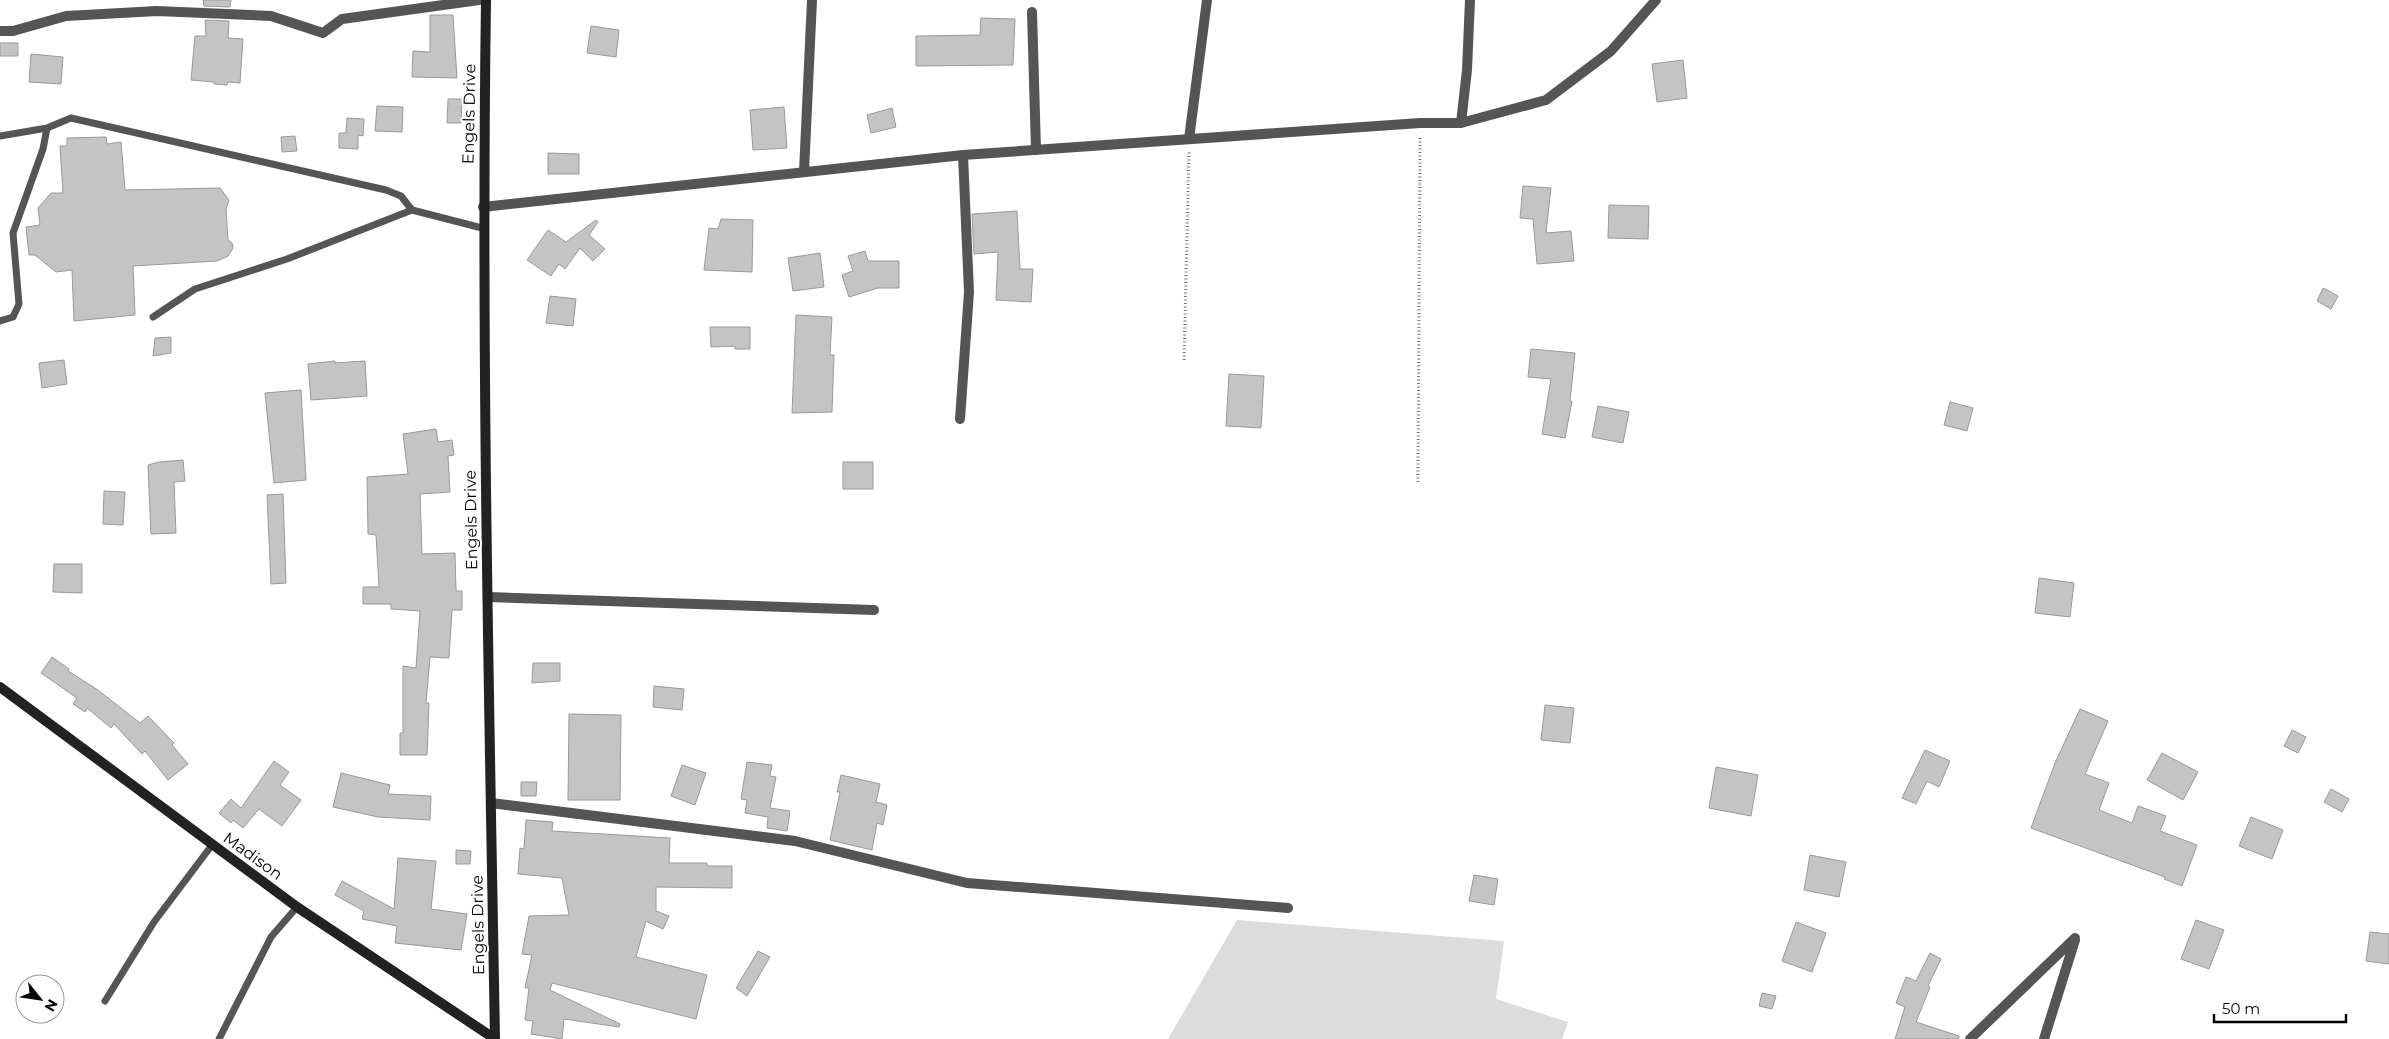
<svg xmlns="http://www.w3.org/2000/svg" width="2389" height="1039" font-family="Montserrat,sans-serif">
	<rect width="100%" height="100%" fill="#fff"/>
	<path fill="#dcdcdc" d="M1237,920l267,21 -8,58 72,23 -6,17h-394z"/>
	<path fill="#c4c4c4" stroke="#999" d="M203,0h28l-1,7 -26,-1z
		M430,15h23l4,63 -45,-1 1,-26 17,1z
		M981,18l34,1 -2,46 -97,1v-30l64,-1z
		M205,20l24,1 -1,17 15,1 -3,44 -12,-1 -1,3 -13,-1v-2l-23,-2 4,-44h11z
		M591,26l28,4 -3,27 -29,-4z
		M0,43h18v13h-18z
		M31,54l32,3 -2,27 -32,-2z
		M1683,60l4,38 -30,4 -5,-38z
		M448,99h14l-1,24h-14z
		M377,106l26,1 -1,25 -27,-1z
		M784,107l3,41 -34,2 -3,-40z
		M892,108l4,19 -25,6 -4,-18z
		M347,118l17,1 -1,17 -5,-1v14l-19,-1v-15h7z
		M295,136l2,15 -15,1 -1,-15z
		M106,137l1,7 14,-2 4,48 95,-2 9,12 -3,9 2,31 4,3 1,5 -5,8 -11,5 -84,5 2,49 -61,6 -2,-51 -16,2 -21,-17h-6l-3,-28 14,-2 -2,-17 13,-15h12l-3,-47h7v-8z
		M548,153l31,1v20h-31z
		M1523,186l28,2 -5,45 25,-2 3,30 -37,3 -4,-45 -13,-1z
		M1609,205l40,1 -1,33 -40,-1z
		M1017,211l3,58h13l-2,33 -35,-2 2,-48 -24,2 -2,-40z
		M721,219l32,1 -1,52 -48,-2 5,-42 9,1z
		M596,220l2,2 -9,13 16,14 -12,12 -13,-13 -15,21 -6,-5 -8,12 -24,-16 21,-30 18,12z
		M865,251l3,10h31v27h-21l-29,9 -7,-22 11,-4 -5,-15z
		M820,253l4,34 -31,4 -5,-33z
		M2323,288l15,8 -7,13 -14,-8z
		M550,296l26,3 -3,27 -27,-3z
		M796,315l36,2 -2,38h4l-2,57 -40,1z
		M710,327h40v22h-15v-3l-24,1z
		M171,337v16l-18,3 2,-18z
		M1531,349l44,4 -5,48h2l-7,37 -23,-4 9,-55 -23,-2z
		M64,360l3,24 -25,4 -3,-25z
		M335,361v2l30,-2 2,35 -56,4 -3,-36z
		M1229,374l35,2 -3,52 -35,-2z
		M301,390l5,90 -32,3 -9,-90z
		M1950,402l23,6 -6,23 -23,-6z
		M1598,406l31,6 -6,31 -31,-6z
		M436,429l2,13 14,-2 2,15 -6,1 2,36 -30,2 2,60 33,-1 1,38h6v19h-10l-3,48 -19,-1 -4,46h3l-2,52h-27v-22h3v-67l13,2 4,-57 -29,-2v-5h-28v-17h16l-3,-52 -8,-1 -1,-57 41,-3 -5,-40z
		M183,460l2,21 -11,1 2,51 -25,1 -3,-69 11,-3z
		M843,462h30v27h-30z
		M104,491l21,1 -2,33 -20,-1z
		M283,494l3,89 -15,1 -4,-89z
		M54,564h28v29l-29,-1z
		M2039,578l35,5 -4,34 -35,-4z
		M52,657l17,12 -1,2 30,19 42,33 8,-7 26,27 -2,2 16,19 -20,16 -23,-29 -3,3 -28,-30 -3,4 -24,-20 -2,4 -12,-8 4,-6 -36,-25z
		M533,663h27v18l-28,2z
		M654,686l30,3 -2,21 -29,-3z
		M1545,705l29,3 -4,35 -29,-3z
		M2080,709l28,12 -23,53 24,9 -10,27 33,13 6,-17 28,10 -6,15 37,14 -15,41 -18,-7 1,-2 -134,-49 24,-65z
		M569,714l52,1 -1,85h-52z
		M2292,730l14,7 -8,16 -14,-7z
		M1925,750l25,11 -11,26 -12,-6 -11,23 -14,-6z
		M2162,753l36,19 -15,28 -36,-20z
		M274,761l15,11 -9,13 21,15 -19,26 -23,-17 -16,19 -10,-8 -2,3 -12,-10 12,-14 10,9z
		M747,762l25,3 -2,11 6,1 -6,31 20,3 -3,20 -20,-3 1,-11 -23,-4 2,-13 -6,-1z
		M682,765l24,8 -11,32 -24,-9z
		M1716,767l42,8 -7,41 -42,-8z
		M341,773l49,12 -2,9 43,2 -1,24 -52,-3 -45,-10z
		M841,775l39,9 -4,18 11,3 -4,20 -6,-2 -5,27 -42,-10 10,-48h-3z
		M521,782h16l-1,14h-15z
		M2331,789l18,10 -7,13 -18,-10z
		M2251,817l32,13 -11,29 -33,-13z
		M526,820l27,2 -1,9 118,7 -1,25h38v3h25v22l-76,-1v24l13,5 -6,13 -17,-8 -10,36 71,18 -11,44 -144,-36 -2,7 70,34 -1,3 -55,-8 -2,20 -31,-5 2,-13 -8,-1 4,-32h-4l7,-33 -10,-1 7,-38 40,-1 -7,-37 -44,-4 2,-26 4,1z
		M456,850l15,1 -1,13h-14z
		M1810,855l36,7 -7,35 -35,-7z
		M398,858l38,3 -5,48 36,5 -6,36 -66,-7 2,-17 -35,-7 2,-8 -29,-16 7,-14 52,28z
		M1474,875l24,4 -4,26 -25,-4z
		M2196,920l28,10 -15,39 -28,-10z
		M1796,922l30,11 -14,39 -30,-11z
		M2370,932l19,2v30l-23,-3z
		M758,951l12,6 -23,39 -11,-8z
		M1930,953l11,6 -13,27 2,1 -14,35 43,14v3h-64l10,-32 -9,-4 10,-26 10,4z
		M1762,993l14,3 -4,13 -13,-3z"/>
	<g fill="none" stroke-linecap="round" stroke-linejoin="round">
		<path stroke="#777" stroke-width="3" stroke-dasharray="1 2.5" stroke-linecap="butt" d="M1184,360l5,-208
			M1418,482l2,-346"/>
		<path stroke="#555" stroke-width="7" d="M0,136l47,-8
			M153,317l42,-28 92,-30 125,-49 70,18
			M0,321l13,-4 6,-13 -6,-71 30,-84 4,-21 24,-10 315,72 15,6 11,14
			M105,1001l49,-79 58,-77
			M219,1039l52,-102 26,-30"/>
		<path stroke="#555" stroke-width="10" d="M1032,12l4,138
			M0,31h13l53,-15 91,-5 114,5 52,17 19,-14 137,-19
			M1461,123l6,-53 3,-70
			M1189,139l18,-139
			M804,172l8,-172
			M483,207l480,-52 457,-32h41l85,-23 65,-49 45,-51
			M960,419l9,-127 -6,-137
			M488,597l386,13
			M491,803l304,38 172,42 321,25
			M1970,1039l105,-101
			M2044,1039l31,-99"/>
		<path stroke="#222" stroke-width="10" d="M486,0c-5,346 3,693 9,1039
			M0,687l297,220 198,132"/>
	</g>
	<g text-anchor="middle" dominant-baseline="central" stroke-width="4" stroke-linejoin="round" paint-order="stroke">
		<g font-size="16" fill="#000" stroke="#fff">
			<text transform="translate(469 114) rotate(-89)">Engels Drive</text>
			<text transform="translate(471 520) rotate(-91)">Engels Drive</text>
			<text transform="translate(253 856) rotate(36)">Madison</text>
			<text transform="translate(478 925) rotate(-91)">Engels Drive</text>
		</g>
	</g>
	<g transform="translate(40 999) rotate(120)"><circle r="24" fill="#ffffff" stroke="#999999"/>
	<path d="M0-4L9 19L0 12L-9 19Z" fill="#000000"/>
	<text y="-8" font-size="14" font-weight="bold" text-anchor="middle" fill="#000000">N</text>
	</g>
	<path d="M2214 1014v8h132v-8" fill="none" stroke="#000000" stroke-width="2.5"/>
	<text x="2222" y="1014" font-size="15" fill="#000000" stroke="#ffffff" stroke-width="4" paint-order="stroke">50 m</text>
</svg>
